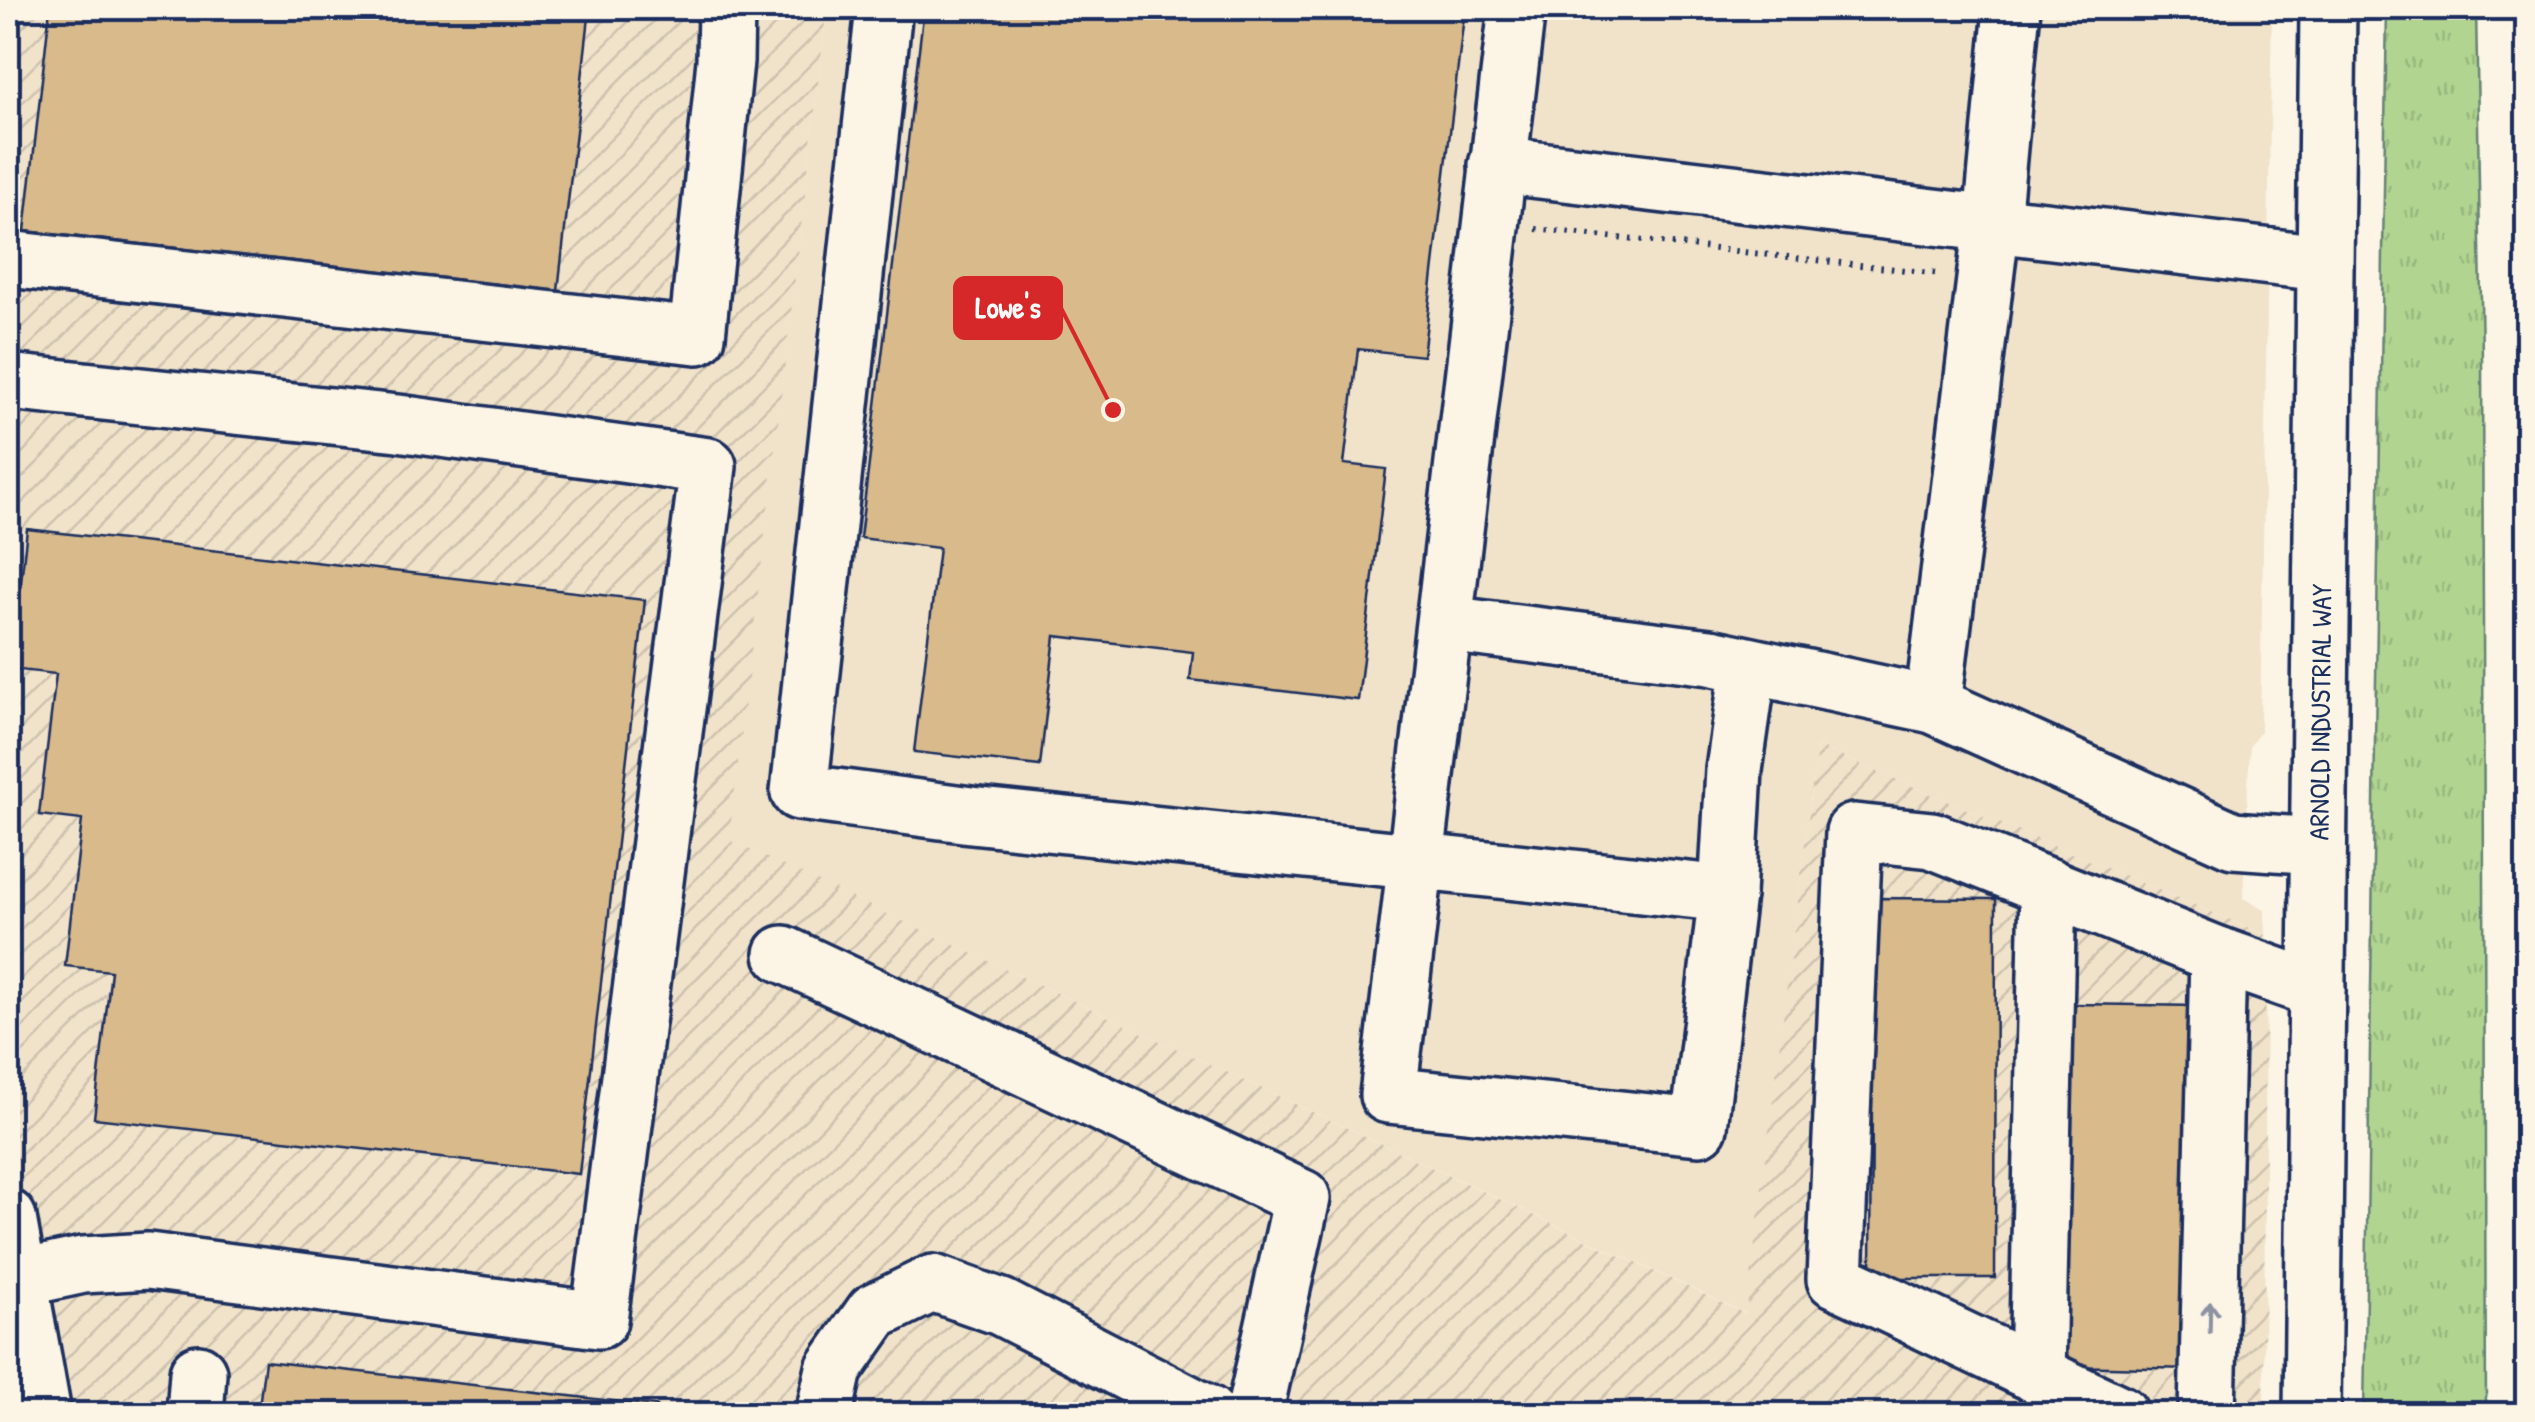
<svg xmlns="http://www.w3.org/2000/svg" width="2535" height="1422" font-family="'Patrick Hand',sans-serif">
	<defs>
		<pattern id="industrial-furrows" width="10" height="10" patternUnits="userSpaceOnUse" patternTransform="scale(2.5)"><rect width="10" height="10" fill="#f1e3ca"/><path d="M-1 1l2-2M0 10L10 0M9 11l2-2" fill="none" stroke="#cec3b0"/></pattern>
		<pattern id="grass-tufts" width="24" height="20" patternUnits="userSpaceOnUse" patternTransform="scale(2.5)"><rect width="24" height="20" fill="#b1d590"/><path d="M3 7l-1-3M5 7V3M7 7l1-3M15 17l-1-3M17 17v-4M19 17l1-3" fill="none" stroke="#98b77f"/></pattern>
	</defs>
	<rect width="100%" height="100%" fill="#fcf5e5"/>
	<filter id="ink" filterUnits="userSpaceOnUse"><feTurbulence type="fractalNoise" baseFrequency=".01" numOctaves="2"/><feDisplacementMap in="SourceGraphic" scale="20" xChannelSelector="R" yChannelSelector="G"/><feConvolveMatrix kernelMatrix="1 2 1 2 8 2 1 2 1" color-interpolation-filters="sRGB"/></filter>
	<g filter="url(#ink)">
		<path fill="#f1e3ca" d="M827,8h1445l-12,724 -10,14 -7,152 22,12 1,25 -449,-189 -70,568 -1019,-474z"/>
		<path fill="url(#industrial-furrows)" d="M8,8h819l-98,832 1017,474 71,-568 449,189 -2,479h-2221l-35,-77z"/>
		<path fill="url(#grass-tufts)" stroke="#668277" stroke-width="2.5" d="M2387,8h89l6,351 4,1055h-122z"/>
		<path fill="#d8ba8b" stroke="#1b2f5e" stroke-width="2.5" d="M50,8h540l-32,283 -533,-60z
			M924,8h541l-42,348 -65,-7 -14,115 42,5 -28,231 -168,-20 3,-28 -138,-16 -15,130 -126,-14 25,-204 -79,-10z
			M27,529l618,71 -66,574 -485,-56 17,-147 -46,-5 17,-146 -43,-5 17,-141 -45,-5z
			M1873,898l123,1 -1,379h-124z
			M2074,1004l126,2 -7,363 -127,-3z
			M265,1361l392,45 -1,8h-398z"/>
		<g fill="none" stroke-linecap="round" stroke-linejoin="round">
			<defs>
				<g id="minor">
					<path d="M884,8l-85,784 172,23 756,79"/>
					<path d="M1517,8l-129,1087 311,32 28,-233 7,-124 15,-104"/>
					<path d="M1497,165l825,98"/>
					<path d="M8,259l689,77 28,-275 1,-53"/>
					<path d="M8,382l390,41 310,43 -109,854 -451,-59 -65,4 -65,14"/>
					<path d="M1446,624l264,33 223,48 300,135 84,6"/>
					<path d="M1933,705l59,-483 20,-214"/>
					<path d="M783,954l519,244 -48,216"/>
					<path d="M8,1218l35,196"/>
					<path d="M2037,1375l11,-489"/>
					<path d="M195,1414l3,-41"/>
					<path d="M824,1414l10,-45 40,-57 59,-29 68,24 207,107"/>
					<path d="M2120,1414l-285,-135 19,-447 78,8 286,115 99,35"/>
					<path d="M2207,1414l11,-459"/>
					<path id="s1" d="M2312,1414l16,-1406"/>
				</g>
			</defs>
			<use href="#minor" stroke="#1b2f5e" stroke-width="62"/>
			<path stroke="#1b2f5e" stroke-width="6" stroke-dasharray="2.5 8" stroke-linecap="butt" d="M1536,229l405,45"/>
			<use href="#minor" stroke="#fcf5e5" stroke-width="55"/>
		</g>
		<defs><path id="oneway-shaft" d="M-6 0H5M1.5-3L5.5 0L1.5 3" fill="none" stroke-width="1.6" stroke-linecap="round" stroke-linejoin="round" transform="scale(2.5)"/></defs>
		<use stroke="#8c92a2" href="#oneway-shaft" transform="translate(2210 1317) rotate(-89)"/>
	</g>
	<g text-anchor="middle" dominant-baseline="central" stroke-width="8" stroke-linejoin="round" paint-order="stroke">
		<g font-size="28" fill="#1b2f5e" stroke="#fcf5e5">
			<text stroke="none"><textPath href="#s1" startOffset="702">ARNOLD INDUSTRIAL WAY</textPath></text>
		</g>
	</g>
	<path fill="none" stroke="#d62828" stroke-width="4" d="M1113 410L1061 308"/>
	<circle fill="#d62828" stroke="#fcf5e5" stroke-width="4" cx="1113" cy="410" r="10"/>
	<rect fill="#d62828" stroke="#d62828" stroke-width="4" x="955" y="278" width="106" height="60" rx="10"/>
	<g font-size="30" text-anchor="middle" font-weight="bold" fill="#fff">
		<text x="1008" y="318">Lowe's</text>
	</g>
	<rect width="2535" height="1422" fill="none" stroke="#fcf5e5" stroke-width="40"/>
	<rect x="20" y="20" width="2495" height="1382" fill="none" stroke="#1b2f5e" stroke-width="4" filter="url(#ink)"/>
</svg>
